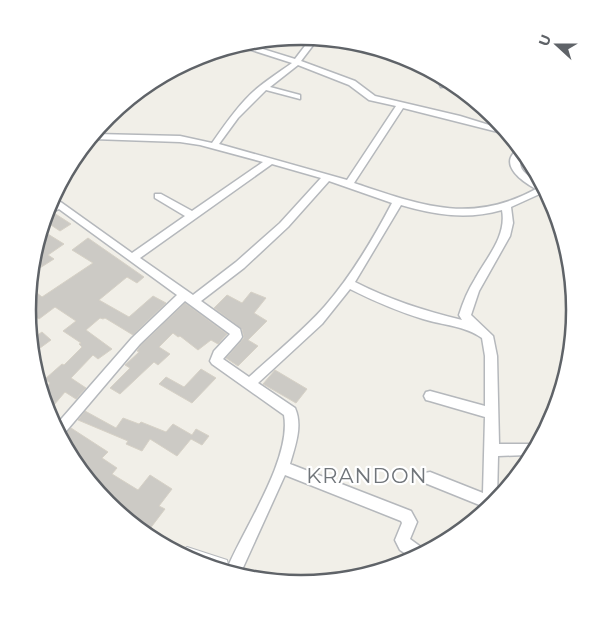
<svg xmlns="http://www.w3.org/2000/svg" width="602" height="620" font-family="Montserrat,sans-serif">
	<rect width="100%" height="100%" fill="#f1efe8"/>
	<path fill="#cccac5" stroke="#d6d1c6" d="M54,213l17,11 -11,7 -15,-10 1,-4z
		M43,231l21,13 -16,11 6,4 -19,12z
		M88,238l56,39 -7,6 -10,-6 -28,23 30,17 24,-21 13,7 -33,32 -28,-17 -2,1 -3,-1 -14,12 26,19 -14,10 -5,-4 -22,23 15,10 -10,11 -11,-7 -17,20 -4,-21 6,-8 -5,-4 17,-15 2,1 18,-18 -3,-3 2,-1 -18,-12 13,-10 -21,-14 -16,12 -11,-8 4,-22 10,8 51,-34 -21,-13z
		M251,292l15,6 -12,15 13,8 -19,19 10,6 -20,20 -12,-8 18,-20 -2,-9 -28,-21 13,-13 15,8z
		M185,303l42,31 -9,10 -7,-4 -13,10 -18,-14 -2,1 -5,-4 -14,14 11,7 -12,11 -4,-3 -34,32 -10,-6 20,-20 -5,-3 14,-13 -2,-1 4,-6z
		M42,332l9,8 -15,11 -3,-13z
		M201,369l15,9 -24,25 -33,-19 7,-7 18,10z
		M275,370l32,19 -11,14 -33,-19z
		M85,411l31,17 7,-10 16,6 2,-2 25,10 7,-8 19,11 4,-6 13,7 -7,9 -11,-6 -14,17 -27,-17 -8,12 -16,-7 2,-3 -50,-21z
		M71,428l37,24 -6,6 15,10 -5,6 26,16 12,-15 22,14 -13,17 6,3 -16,21 -28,-19 3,-3 -22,-14 -39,-57z"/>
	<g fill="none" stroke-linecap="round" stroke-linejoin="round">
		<defs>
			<path id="minor" d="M311,38l6,2 -16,21 54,20 20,15 85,20 42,13 4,5 -103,-26 -49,75c66,22 116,42 182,6 -13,-7 -38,-24 -19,-39l4,6c-4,15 6,18 16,26 3,2 5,6 7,10l-33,15 2,16 -3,13 -31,55 -8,24 22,21 4,20 2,88h35l-7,11 -29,1 -1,43 -3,5 -11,7 -1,-5 -57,-23 -2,-5 2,-5 5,-1 53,21 2,-76 -55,-16 -4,-1 -2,-4 2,-4 4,-1 55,15v-50l-3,-18c-16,-12 -40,-13 -59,-19 -26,-8 -49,-18 -73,-30l-28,35 -64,59 37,25c8,18 0,38 -5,56l121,47 6,11 -7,17 15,11 -13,8 -12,-8 -5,-10 7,-17 -1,-2 -116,-46 -44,97 -14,-3c17,-41 65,-111 57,-154l-72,-51 -2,-3 4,-10 16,-17 -45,-33 -45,43 -78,92 -6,-11 76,-87 45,-43 -118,-86 -13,6 2,-8 4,-2 -2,-2 4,-6 1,1 77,55 53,-37 -30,-18v-4h6l31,17 71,-49 -63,-17 -20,-3 -87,-3 3,-5 84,2 32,7c14,-20 30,-43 48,-57 10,-8 21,-15 32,-23l-47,-15 8,-2 42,13zM298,65l51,20 20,15 27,6 -49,74 -128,-36 19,-26 28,-28 34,9v-4l-30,-8zM272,164l49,14 -41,45 -44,39 -43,33 -53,-37zM329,181l63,22c-19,36 -40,72 -67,103 -23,26 -51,48 -76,71l-26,-18 17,-19 2,-3 -2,-8 -39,-28 43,-33 44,-41zM401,205c34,10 66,15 101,5 5,26 -15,47 -27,69 -7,11 -12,23 -16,36l3,5c-37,-9 -72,-20 -107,-38z
				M443,82l5,4 -7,1 -1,-2z"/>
			<path id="tertiary" d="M187,547l40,13 2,9 -33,-6 -16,-11z"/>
		</defs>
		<use href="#minor" stroke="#b5b8bc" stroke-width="3"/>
		<use href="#tertiary" stroke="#b5b8bc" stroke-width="2"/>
		<use href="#minor" fill="#fff" fill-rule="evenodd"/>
		<use href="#tertiary" fill="#fff" fill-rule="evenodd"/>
	</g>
	<g text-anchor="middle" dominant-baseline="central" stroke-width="4.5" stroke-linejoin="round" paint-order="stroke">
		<g font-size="21" letter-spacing="1" fill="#70757a" stroke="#fff">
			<text x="367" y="475">KRANDON</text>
		</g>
	</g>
	<path d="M0 0H602V620H0ZM36 310a265 265 0 1 1 530 0a265 265 0 1 1-530 0Z" fill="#fff" fill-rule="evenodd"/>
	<path fill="none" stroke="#5f6368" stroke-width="2.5" d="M36 310a265 265 0 1 1 530 0a265 265 0 1 1-530 0Z"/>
	<g transform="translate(557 45) rotate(291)" stroke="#ffffff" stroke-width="4" paint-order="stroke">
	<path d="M0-4L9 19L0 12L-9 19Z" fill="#5f6368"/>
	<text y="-8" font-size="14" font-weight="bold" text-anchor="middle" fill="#5f6368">U</text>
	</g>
</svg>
